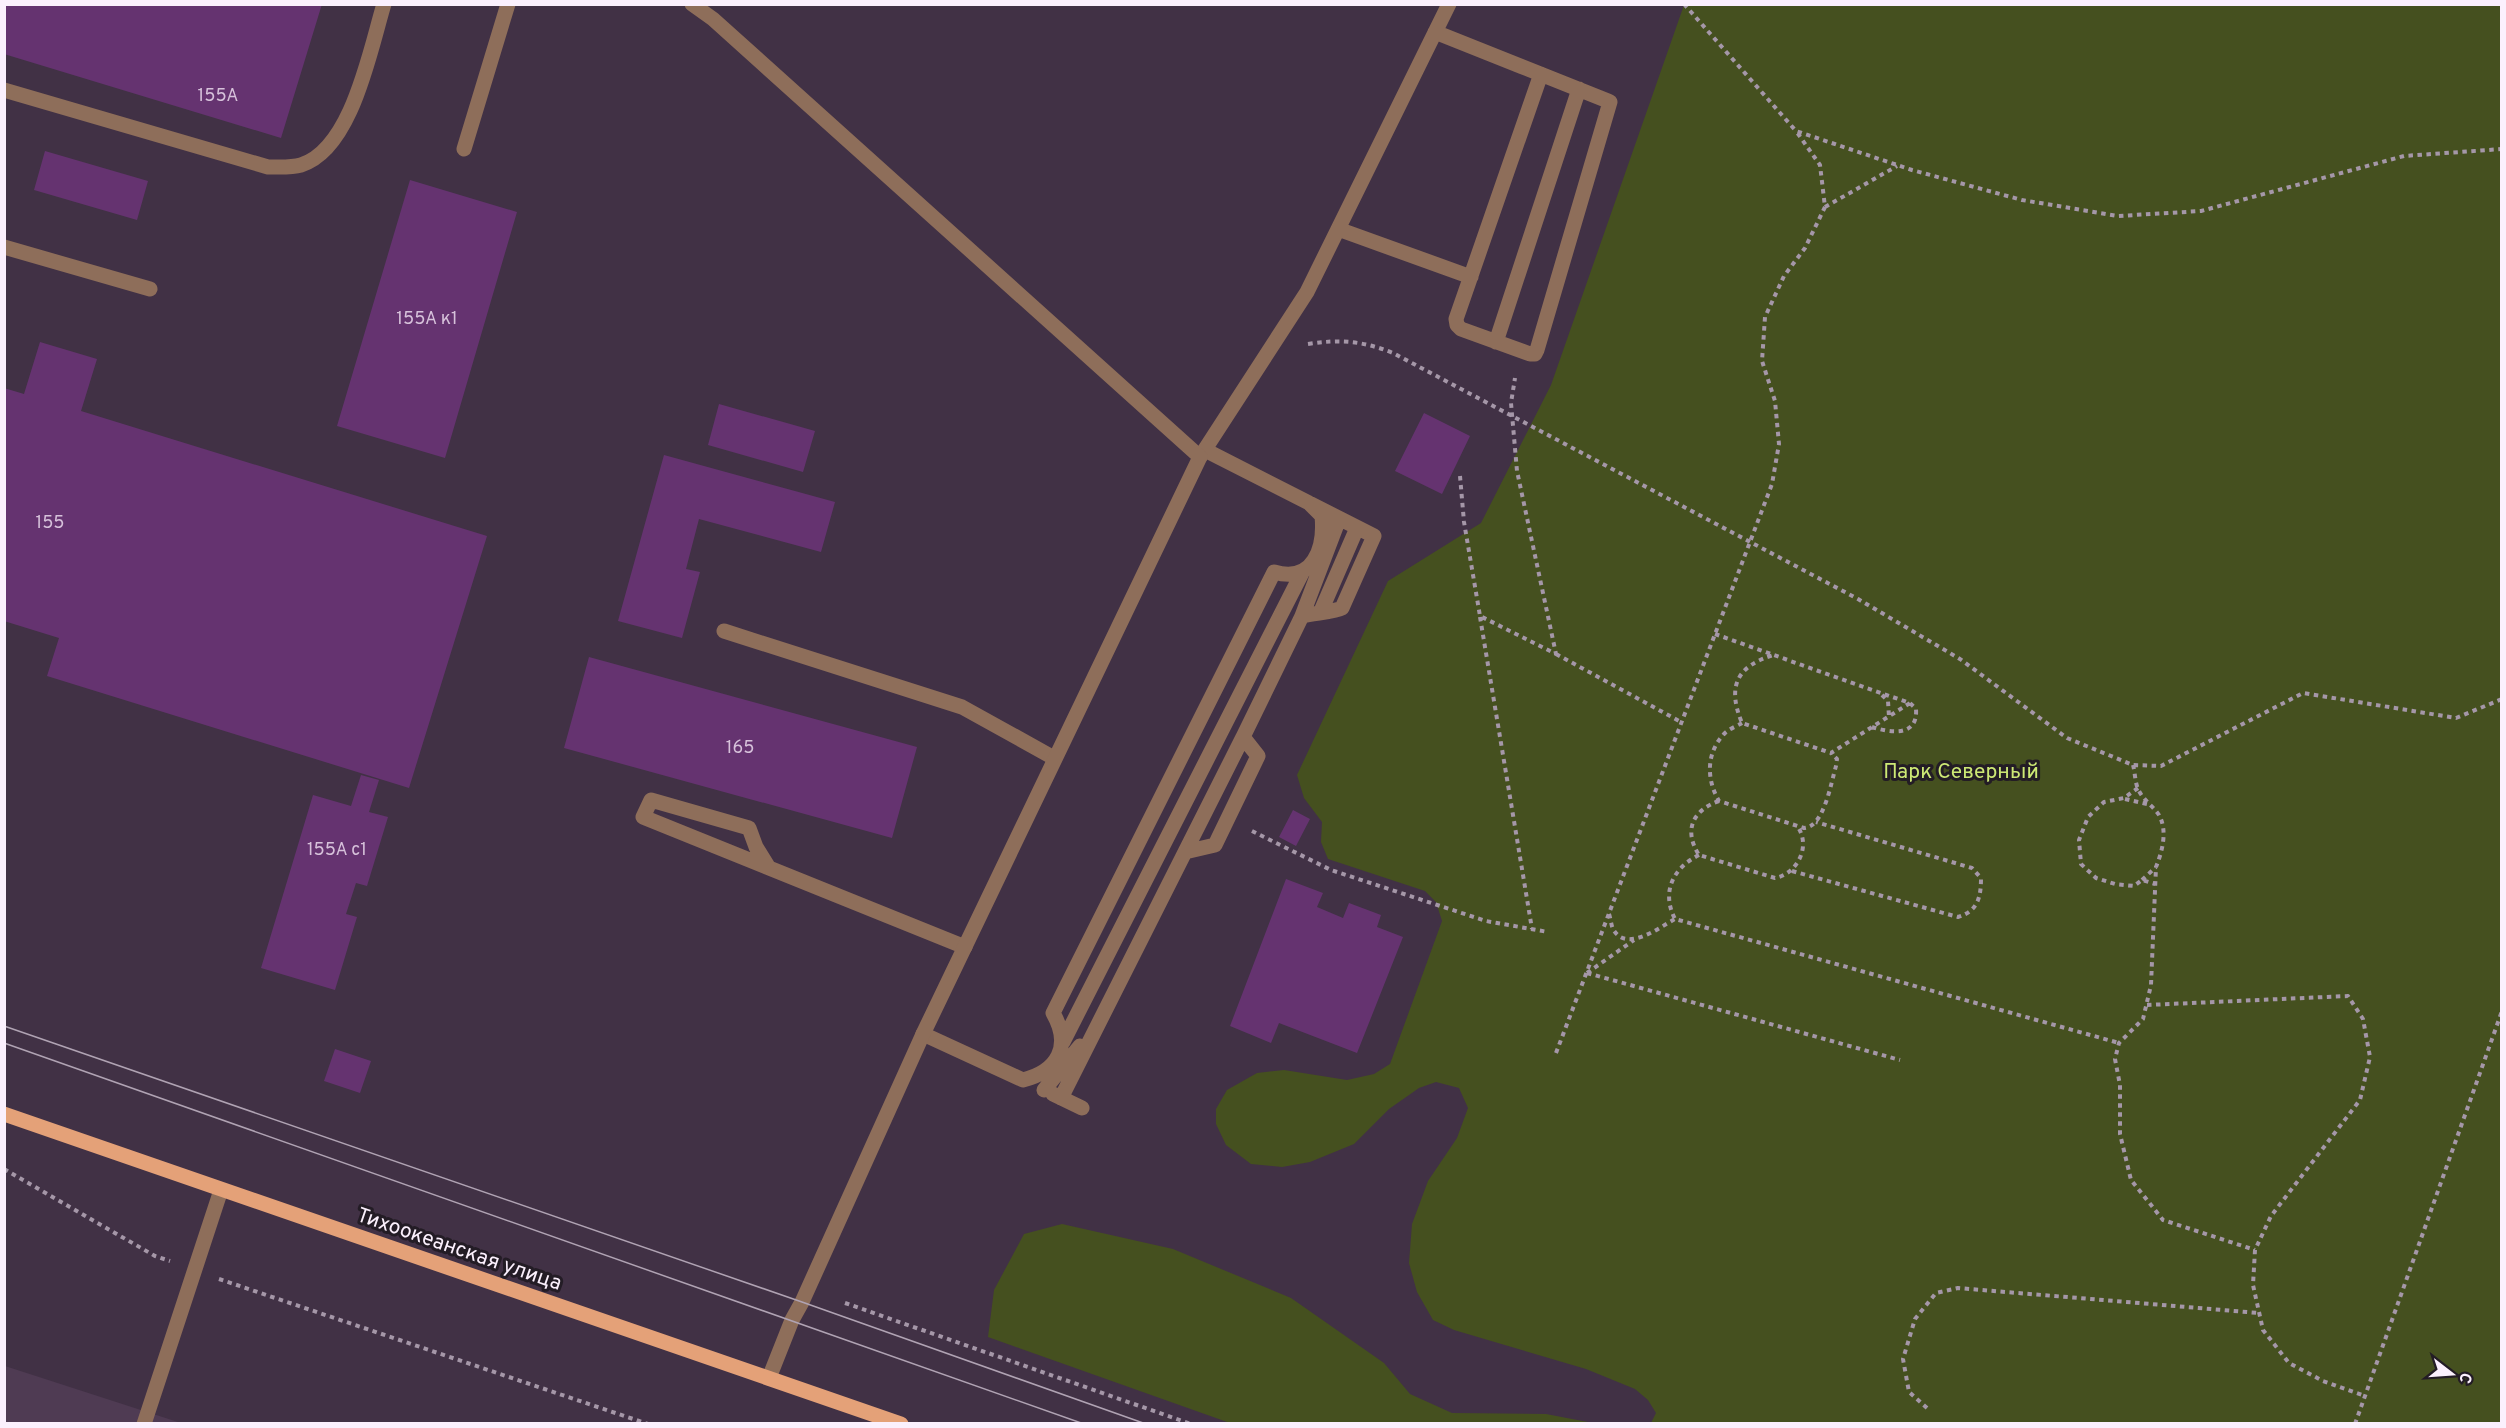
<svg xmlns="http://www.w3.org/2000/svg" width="2506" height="1428" font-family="Overpass,sans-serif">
	<rect width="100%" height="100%" fill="#413145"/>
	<path fill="#4f3b53" d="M5,1366l176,57 -176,1z"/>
	<path fill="#45501f" d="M1684,5h817v1418h-850l5,-10 -8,-13 -13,-11 -49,-20 -132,-39 -21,-10 -16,-28 -8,-29 3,-39 16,-43 29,-43 11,-30 -9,-20 -23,-6 -17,6 -30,21 -35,35 -44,18 -28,5 -31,-3 -25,-19 -10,-21v-15l11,-19 30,-17 27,-3 63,10 27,-6 16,-10 52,-143 -6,-19 -11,-11 -97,-32 -7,-17 1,-20 -18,-24 -7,-23 91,-194 93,-58 70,-138z
		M1062,1224l111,25 118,49 93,65 26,31 42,19 94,1 47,9h-363l-242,-86 6,-47 30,-56z"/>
	<path fill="#653370" d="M4,4h318l-41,134 -277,-84z
		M45,151l103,30 -11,39 -103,-30z
		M410,180l107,32 -72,246 -108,-32z
		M40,342l57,17 -16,52 406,125 -78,252 -362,-112 12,-38 -55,-17v-233l20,6z
		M719,404l96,27 -12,41 -95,-27z
		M1424,413l46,23 -28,58 -47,-23z
		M664,455l171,47 -14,50 -122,-33 -13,50 14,3 -18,66 -64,-17z
		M589,657l328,90 -25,91 -328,-90z
		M361,775l18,5 -10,32 19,5 -21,69 -11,-3 -10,31 11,3 -22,73 -74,-22 52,-173 38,11z
		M1293,810l17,9 -14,27 -17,-9z
		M1286,879l37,14 -6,14 26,11 6,-15 32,12 -4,12 26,10 -46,116 -78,-30 -8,20 -41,-17z
		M335,1049l36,12 -11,32 -36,-12z"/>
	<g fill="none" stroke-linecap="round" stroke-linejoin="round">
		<path stroke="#a597a8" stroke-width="4" stroke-dasharray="4.5 4.5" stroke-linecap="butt" d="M1684,4l112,127 116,39 110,30 96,16 83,-5 203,-55 98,-7
			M1825,207l72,-41
			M1308,344c32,-5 55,-3 85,9l465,246 102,60 107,79 66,27 28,1 142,-73 153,25 46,-19
			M1460,476l4,46 16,94 76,38 -39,-183 -6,-68 4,-25
			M1480,617l52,312
			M1715,634c65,23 130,47 195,69l-79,50 -89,-30c-15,-36 -6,-57 32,-68
			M1556,654l125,68
			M1882,695l6,6 1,16
			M1742,723c-5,3 -13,6 -17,10 -19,19 -19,46 -6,68l85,27c20,-1 27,-45 32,-62l1,-7 -6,-6
			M1872,727c19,6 46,10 44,-18l-6,-6
			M2133,765c2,7 2,17 5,24 5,11 15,17 21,26 9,16 3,37 -3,52l-5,118 -8,34 -24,24 -4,16 5,26v49l11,46 32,40 92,30
			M2138,788l-14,10 -20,4 -16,15 -9,23 2,24 15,14 19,6 19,2 8,-6 13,4
			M2125,799l22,5
			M1719,801c-26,9 -36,29 -20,54l76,23c22,-4 37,-32 22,-52
			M1252,831l79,39 155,51 62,11
			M1699,855c-26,13 -38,37 -24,64l444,124
			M1792,871l166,46c20,-6 23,-20 23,-39l-9,-10 -156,-46
			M2142,880l14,-13
			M1609,914c2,5 2,14 6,18 14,19 45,-5 60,-13
			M1587,973l313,87
			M1587,973l47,-33
			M2147,1005l201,-9 15,23 7,38 -10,43 -89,116 -16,34 -2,35 10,45 26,33 34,18 42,15
			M1556,1053l216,-569 7,-40 -4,-43 -13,-40 3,-44 19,-41 21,-28 20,-41 -5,-42 -24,-34
			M4,1169l151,87 15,5
			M219,1279l429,145
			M845,1303l346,121
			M1927,1408l-18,-16 -6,-33 12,-40 21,-26 22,-5 301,25
			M2355,1424l147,-413"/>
		<path stroke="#8e6e5a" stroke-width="15" d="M1435,32c58,23 115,46 173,69l2,1 -73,248 -2,4h-5l-69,-25 -4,-4 -1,-6 85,-245
			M4,90l264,77c10,0 23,1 33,-2 51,-16 69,-115 83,-161
			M464,149l44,-145
			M1338,229l133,48
			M4,247l146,42
			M1496,342l83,-253
			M1200,457l107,-165 142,-288
			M1321,611l36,-83
			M1302,616l37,-97
			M724,631l238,76 92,51
			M1185,852l30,-7 43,-89 -15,-19 59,-121c11,-3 33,-4 40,-8l32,-72 -169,-86
			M769,868l-13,-21 -7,-19 -98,-28 -8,17 322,130
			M923,1034l100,46c35,-9 49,-34 30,-67l221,-441c40,12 51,-25 48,-56l-13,-13
			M1063,1042l240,-471
			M1044,1090l36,-44
			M1053,1094l29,14
			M1061,1098l182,-361
			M144,1424l77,-234"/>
		<path stroke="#8e6e5a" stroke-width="15" d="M692,4l21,15 487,438 -277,577 -121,268 -10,18 -23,58"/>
		<path stroke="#e4a178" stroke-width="15" d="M4,1114l897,310"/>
		<path stroke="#b0a3b3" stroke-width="1.5" d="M4,1026l798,276 344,122
			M4,1043l1080,381"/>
	</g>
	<g text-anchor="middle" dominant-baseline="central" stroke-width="6" stroke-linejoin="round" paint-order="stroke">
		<g font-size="18" fill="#d6c1da">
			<text x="218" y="96">155А</text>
			<text x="427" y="319">155А к1</text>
			<text x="50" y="523">155</text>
			<text x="740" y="748">165</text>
			<text x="337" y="850">155А с1</text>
		</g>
		<g font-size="21" fill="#cde875" stroke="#231c25">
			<text x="1961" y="772">Парк Северный</text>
		</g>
		<g font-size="21" fill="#fbf0fd" stroke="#231c25">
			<text transform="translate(459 1250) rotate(19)">Тихоокеанская улица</text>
		</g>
	</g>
	<rect width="2506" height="1428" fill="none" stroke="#fbf0fd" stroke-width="12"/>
	<g transform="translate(2452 1374) rotate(107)" stroke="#231c25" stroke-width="4.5" paint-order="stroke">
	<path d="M0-4.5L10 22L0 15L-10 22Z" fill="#fbf0fd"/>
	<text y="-9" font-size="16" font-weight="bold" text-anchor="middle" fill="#fbf0fd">С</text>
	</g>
</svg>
